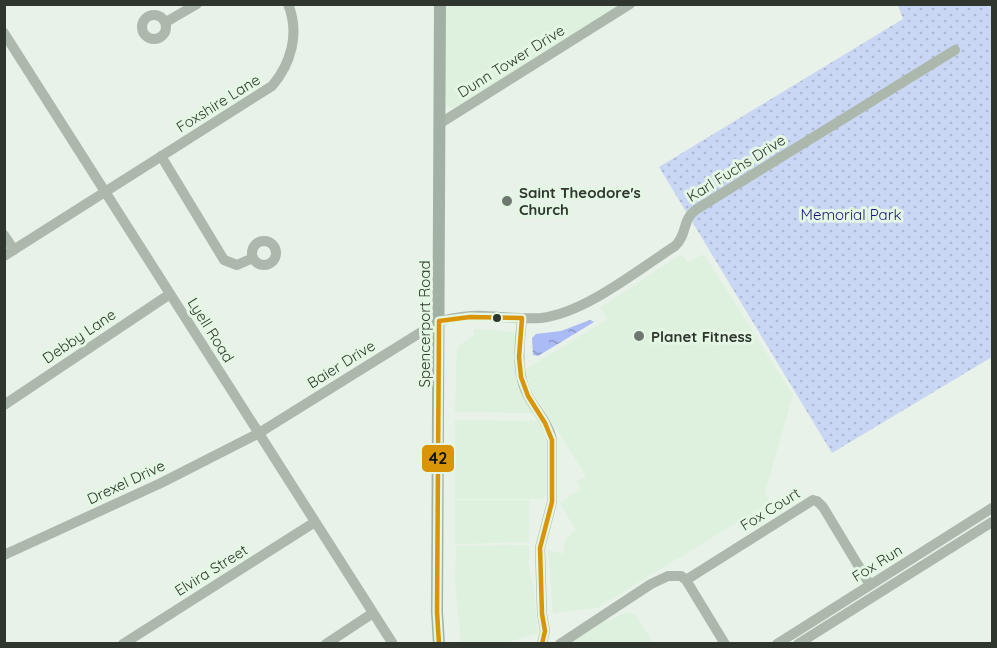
<svg xmlns="http://www.w3.org/2000/svg" width="997" height="648" font-family="Quicksand,sans-serif">
	<defs>
		<pattern id="park-dots" width="8" height="8" patternUnits="userSpaceOnUse" patternTransform="scale(1.5)"><rect width="8" height="8" fill="#c9d6f4"/><path d="M2 2h.1M6 6h.1" fill="none" stroke="#adb8d2" stroke-width="1.8" stroke-linecap="round"/></pattern>
		<pattern id="water-ripples" width="26" height="14" patternUnits="userSpaceOnUse" patternTransform="scale(1.5)"><rect width="26" height="14" fill="#aabbf5"/><path d="M2 4q2-2 4 0t4 0M15 11q2-2 4 0t4 0" fill="none" stroke="#8b99c7"/></pattern>
	</defs>
	<rect width="100%" height="100%" fill="#e8f2e8"/>
	<path fill="#def0de" d="M446,5h178l-171,103 -5,-1 -2,-3z
		M681,254l7,9 16,-9 89,141 -28,97 5,10 -173,106 -44,5 -5,-63 15,4 2,-14 11,-10 -16,-27 20,-14 -4,-7 10,-6 -56,-89 -4,-18 82,-50 -8,-11z
		M474,329l42,3v45l6,17 13,19 -80,-1 2,-65 17,-12z
		M455,420l84,1 8,14v61l-7,3h-85z
		M455,500h74v42l-74,2z
		M529,545v27l4,12 5,49 -33,10h-44l-6,-62 1,-35z
		M625,612l10,2 18,29 -101,1 49,-31 7,9z"/>
	<path fill="url(#park-dots)" d="M898,5h94v352l-160,96 -173,-286 244,-148z"/>
	<path fill="url(#water-ripples)" d="M590,320l4,2 -56,34 -5,-1 -1,-17 4,-4 25,-3z"/>
	<g fill="none" stroke-linecap="round" stroke-linejoin="round">
		<path stroke="#acb8ac" stroke-width="10" d="M142 27a12 12 0 1 1 24 0a12 12 0 1 1-24 0Z
			M166,22l31,-18
			M4,33l389,611
			M439,124l191,-120
			M161,156l63,104 13,5 16,-7
			M4,235l10,15
			M252 253a12 12 0 1 1 24 0a12 12 0 1 1-24 0Z
			M4,256l268,-170c19,-22 28,-53 16,-82
			M522,318c-2,26 -7,53 6,78 8,14 21,28 24,44v62l-12,46 2,66 3,17 -3,13
			M4,405l166,-111
			M4,555l157,-72 98,-50 180,-112c15,-3 30,-6 46,-5 19,1 37,3 56,2 44,-5 97,-48 134,-72 13,-12 6,-26 22,-37l258,-159
			M686,580l127,-80 4,1 6,6 47,78
			M123,644l192,-122
			M326,644l47,-31
			M560,644l91,-60 17,-8h13l5,4 39,64
			M777,644l215,-136
			M798,644l194,-122"/>
		<path stroke="#a3b1a4" stroke-width="12" d="M439,644l-2,-32 3,-608"/>
		<defs>
			<path id="bus-1" d="M439,644l-2,-32 2,-291 31,-4 52,1 -3,39 2,20 7,19 17,27 7,17v62l-12,46 2,66 3,17 -3,13"/>
		</defs>
		<use href="#bus-1" stroke="#e4f6e4" stroke-width="9"/>
		<use href="#bus-1" stroke="#d99507" stroke-width="4.5"/>
	</g>
	<g fill="#6f786f" stroke="#e4f6e4" stroke-width="2">
		<circle cx="507" cy="201" r="6"/>
		<circle cx="639" cy="336" r="6"/>
	</g>
	<circle fill="#2e362e" stroke="#e4f6e4" stroke-width="2" cx="497" cy="318" r="5"/>
	<g text-anchor="middle" dominant-baseline="central" stroke-width="6" stroke-linejoin="round" paint-order="stroke">
		<g font-size="15" fill="#2e362e" stroke="#e4f6e4">
			<text transform="translate(511 61) rotate(-32)">Dunn Tower Drive</text>
			<text transform="translate(218 103) rotate(-32)">Foxshire Lane</text>
			<text transform="translate(736 168) rotate(-32)">Karl Fuchs Drive</text>
			<text transform="translate(424 324) rotate(-90)">Spencerport Road</text>
			<text transform="translate(211 330) rotate(58)">Lyell Road</text>
			<text transform="translate(79 336) rotate(-34)">Debby Lane</text>
			<text transform="translate(341 364) rotate(-32)">Baier Drive</text>
			<text transform="translate(126 482) rotate(-25)">Drexel Drive</text>
			<text transform="translate(770 509) rotate(-32)">Fox Court</text>
			<text transform="translate(877 563) rotate(-32)">Fox Run</text>
			<text transform="translate(211 570) rotate(-32)">Elvira Street</text>
		</g>
		<g font-size="15" font-weight="bold" fill="#2e362e" stroke="#e4f6e4" text-anchor="start">
			<text x="519" y="192">Saint Theodore's<tspan x="519" dy="17">Church</tspan></text>
			<text x="651" y="336">Planet Fitness</text>
		</g>
		<g font-size="15" fill="#191277" stroke="#e4f6e4">
			<text x="851" y="214">Memorial Park</text>
		</g>
	</g>
	<rect stroke="#e4f6e4" stroke-width="2" x="421" y="444" width="34" height="29" rx="6" fill="#d99507"/>
	<g font-size="16" text-anchor="middle" font-weight="bold" fill="#111">
		<text x="438" y="464">42</text>
	</g>
	<rect width="997" height="648" fill="none" stroke="#2e362e" stroke-width="12"/>
</svg>
